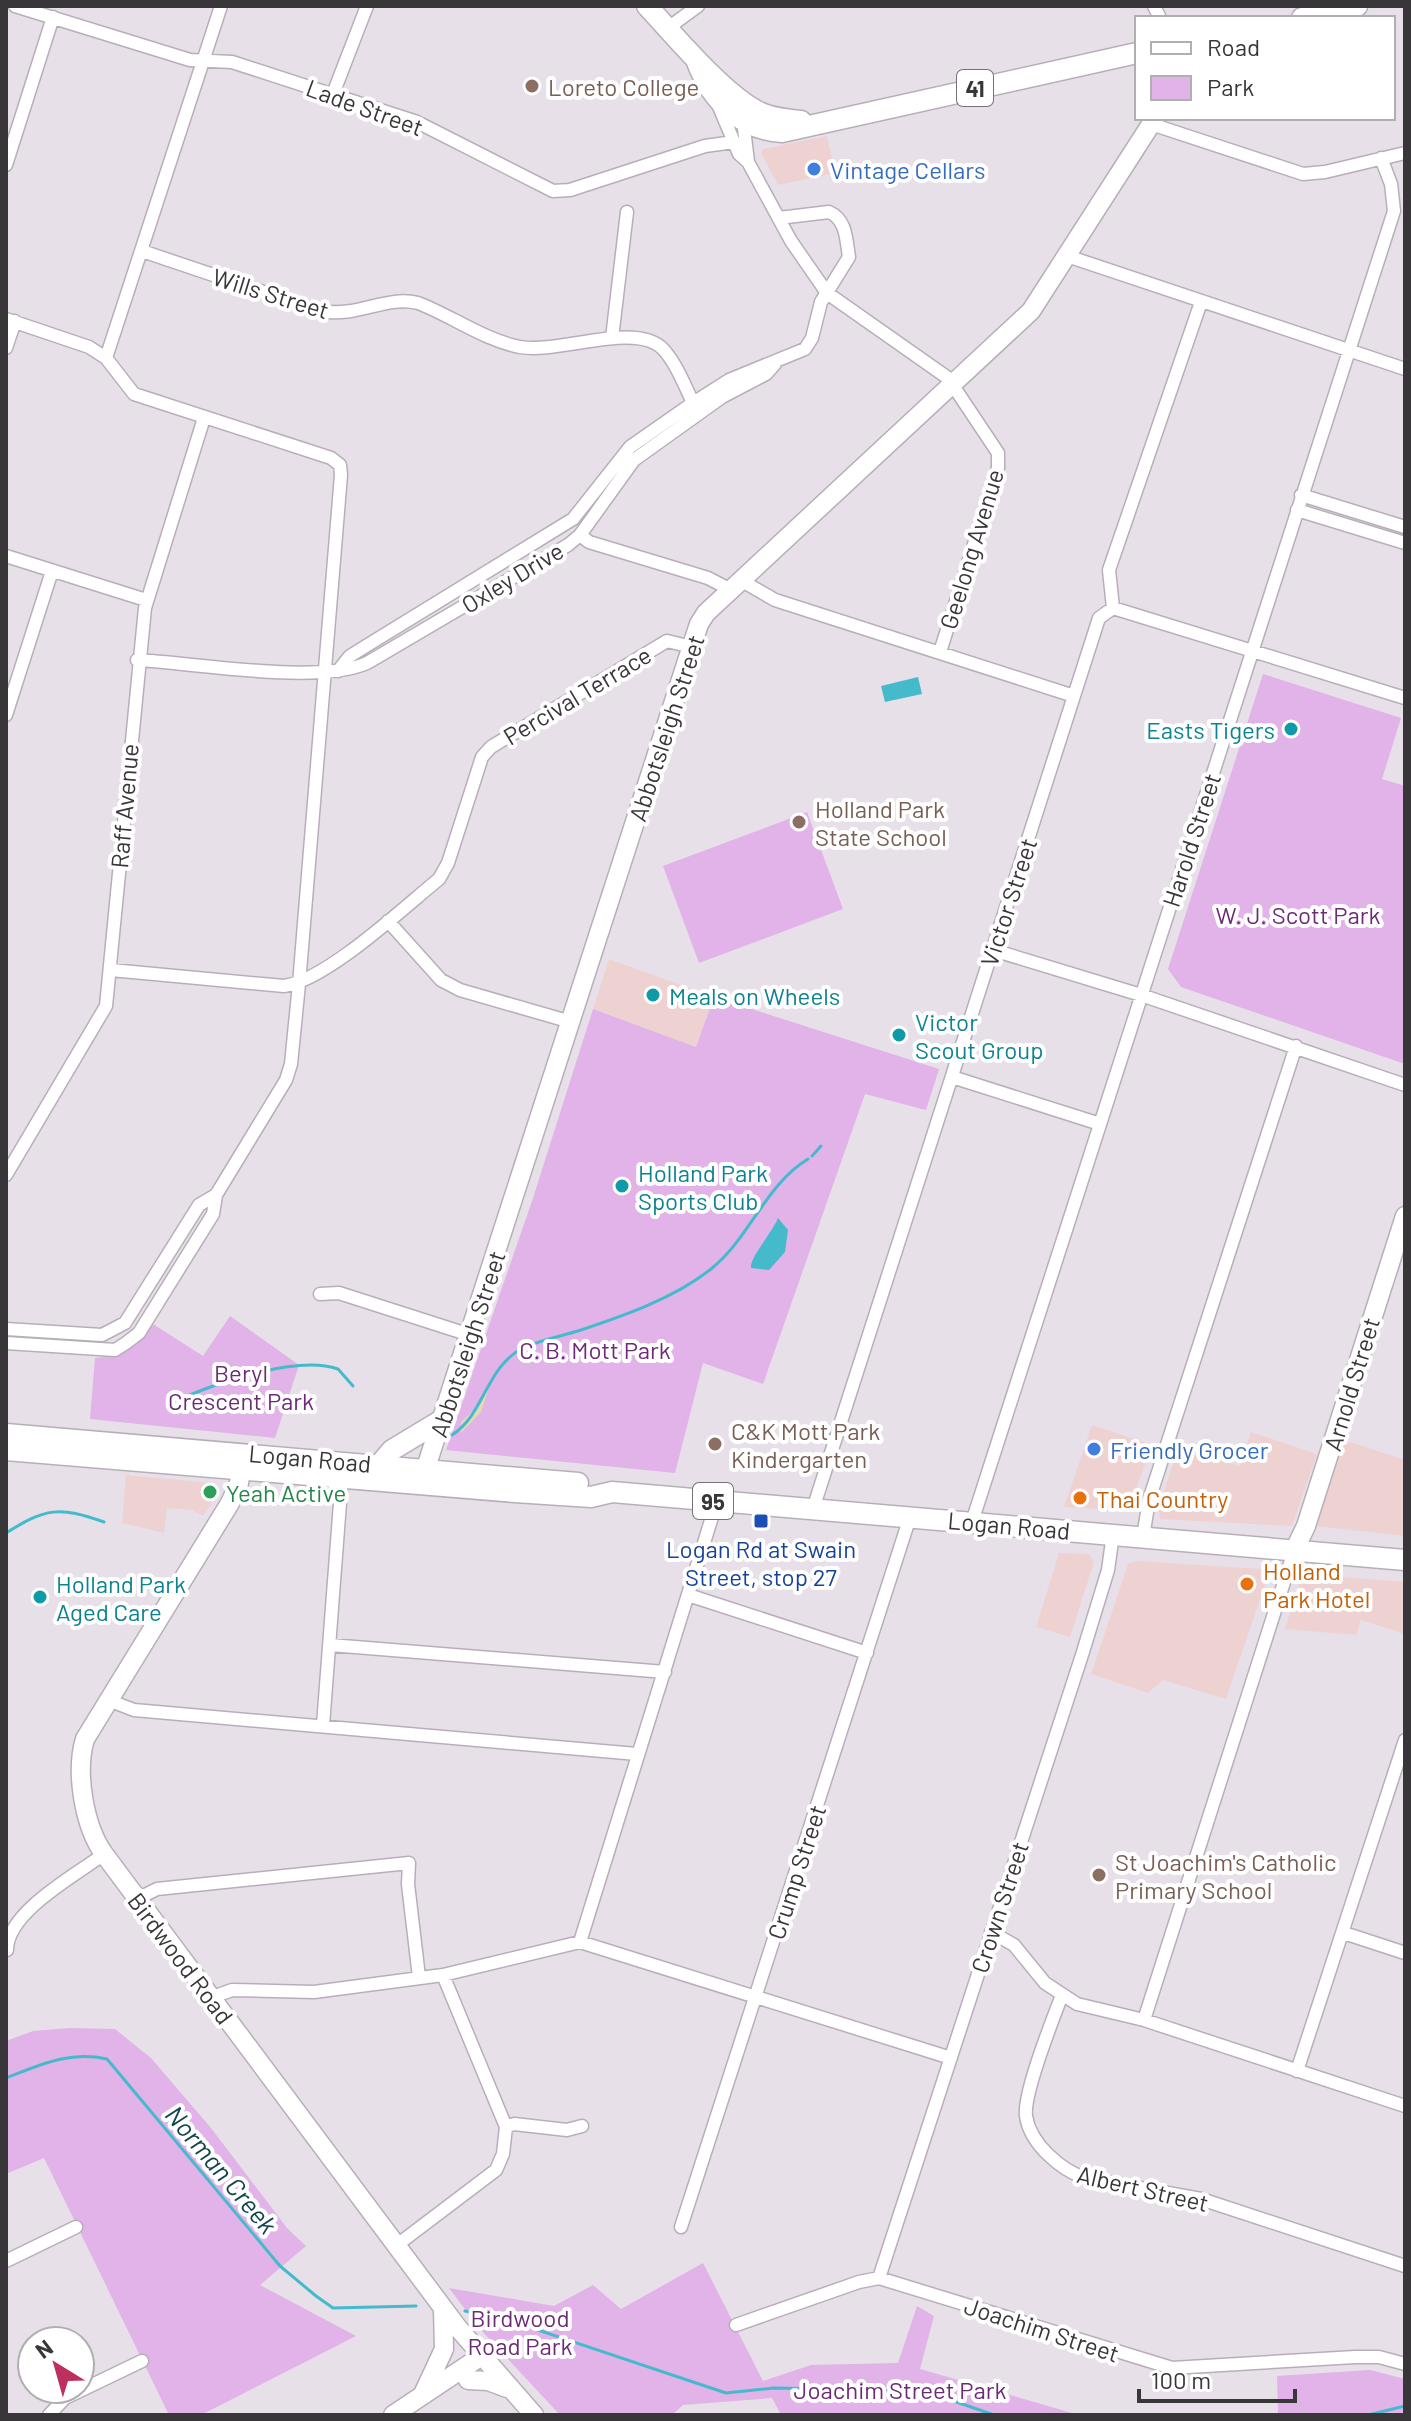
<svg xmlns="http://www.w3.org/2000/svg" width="1411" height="2421" font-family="Barlow,sans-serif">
	<rect width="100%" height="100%" fill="#e8e0e9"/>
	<path fill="#edd2d1" d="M827,136l8,37 -57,12 -17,-32 2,-4z
		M609,959l105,38 -18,50 -103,-38z
		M1092,1425l60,20 -21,58 -7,7 -60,-3z
		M1251,1432l66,22 -25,72 -132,-7 -1,-13 20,-60 61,20z
		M1344,1440l61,20v76l-90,-10z
		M126,1475l85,8 6,12 -14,21 -11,-6 -25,-2 -3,25 -42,-10z
		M1059,1553l30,1 5,8 -24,75 -34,-10z
		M1136,1561l126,8 5,10 -41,120 -63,-19 -15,13 -57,-19 37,-110z
		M1312,1575l93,7v52l-44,-14 -5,15 -71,-6 14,-46z"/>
	<path fill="#e1b3e8" d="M1263,674l138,44 -19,61 23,7v278l-224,-77 -13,-18z
		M807,812l36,97 -144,54 -36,-97z
		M714,997l225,72 -13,41 -61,-16 -102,290 -60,-21 -28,110 -229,-23 87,-252 60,-189 103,38z
		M230,1316l69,49 -24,73 -185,-19 5,-61c33,-4 37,-9 58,-34l50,32z
		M70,2028l45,1 36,29 60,70 76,100 19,18 -46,39 96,51 -155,79h-32l-125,-257 -38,16v-133l27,-10z
		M703,2263l60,118 48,-16 87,-2 19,-57 17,10 -14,53 159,46h-298l-9,-17 -89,7 -11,10h-112l-81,-87 -30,-40 105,18 39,-21 28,24z
		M1370,2370l35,9v36h-127l-1,-39z"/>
	<path fill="#e3dab5" d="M493,1375l-12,37 -20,21v-11l14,-13z"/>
	<path fill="#45bacb" d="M918,677l4,17 -37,8 -4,-16z
		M778,1218l10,12 -3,22 -16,18 -18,-2c-2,-9 22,-37 27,-50z"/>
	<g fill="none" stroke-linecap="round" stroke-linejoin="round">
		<path stroke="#45bacb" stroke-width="3" d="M812,1156l9,-10
			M185,1397c38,-16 113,-42 153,-28l15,17
			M452,1435c34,-22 33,-69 73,-88 16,-7 36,-11 53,-16 45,-15 95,-32 133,-62 39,-31 54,-84 97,-110
			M6,1533c40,-25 53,-27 98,-11
			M6,2078c36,-14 63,-27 101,-19l173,207 36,30 17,12 83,-2
			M465,2311l40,8 221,74 48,-5 112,2
			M908,2390l17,1 69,24
			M1368,2415l37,-9"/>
		<defs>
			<path id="street" d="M15,6l175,54 42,2 185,60 136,69 17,-1 135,-44 29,-4
				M1154,6l6,12
				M668,28l30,-22
				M333,94l34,-88
				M717,102l22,52 9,8 43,79 36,52 121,85 50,75v15l-58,184
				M743,120l5,42
				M1151,124l152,50 22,-2 80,-19
				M6,165l47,-148
				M142,251l178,60c38,7 66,-16 98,-8 34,13 66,37 102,44 40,7 115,-26 143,2 13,14 22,37 30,54
				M1067,256l338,113
				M6,319l83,28 17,11 28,36 197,64 9,7 1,10 -42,509 -8,80 -5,16 -70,115 -3,19 -74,119 -13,10 -11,7 -109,-7
				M612,338l15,-126
				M6,348l9,-27
				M106,358l115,-352
				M1301,495l104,32
				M1297,510l108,33
				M580,535l9,7 119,36 23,12
				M6,556l140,44
				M742,581l33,19 299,96
				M1113,608l-4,-38 92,-268
				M1113,608l292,90
				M137,660c59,3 181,25 230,3l201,-118 12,-10 54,-75 88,-63 44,-23 9,-10
				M338,671l12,-15 16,-10 207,-127 57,-72 63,-44 36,-23 76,-31 7,-11 9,-36 28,-45c-3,-17 -2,-37 -20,-45l-50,6
				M6,715l46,-144
				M388,921l53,59 19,10 111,32
				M993,950l148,45 264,90
				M111,970l173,16c43,-6 119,-78 155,-107l9,-16 34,-106 9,-10 176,-106 25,6
				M952,1077l148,47
				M6,1175l100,-169 39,-398 59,-190
				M320,1294l19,-1 131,42
				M6,1329l96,6 23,-12 74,-118 17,-10
				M813,1509l286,-891 14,-10
				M972,1522l422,-1311 -3,-27 -10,-26
				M1143,1537l6,-37 147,-454
				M688,1595l179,58
				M330,1645l335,27
				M108,1700l26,10 503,44
				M323,1725l19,-248
				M137,1899l20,-10 252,-26 -1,21 11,93
				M991,1932l23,13 31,38 32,21 67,16 261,86
				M1344,1933l61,20
				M580,1942l137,-441
				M7,1950c0,-38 69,-75 97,-96
				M1062,1995c-9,24 -39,98 -36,121 4,28 35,54 59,62l116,21 204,67
				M210,1998l22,-8 82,2 129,-17 137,-33 371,116
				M1144,2020l150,-469
				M1297,2071l108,-331
				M506,2127l8,-3 53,6 15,-4
				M681,2227l229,-710
				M397,2245l99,-75 7,-16 3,-27 -63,-152
				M6,2261l70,-34
				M879,2278l203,-623 26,-85 5,-36
				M736,2325l123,-43 20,-4 293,90 183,-11h24l26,7
				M49,2415l16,-17 77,-37"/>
			<path id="secondary" d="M243,1456l-4,27 -9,20 -145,236c-10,33 -1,87 19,115l354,474 76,87
				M421,1483l278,-859 7,-11 325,-302 124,-193
				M1294,1551l12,-25 99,-310
				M468,2380l20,1 19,7
				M423,2394l21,-45 -1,-40
				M393,2415l87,-58"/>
			<path id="primary" d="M647,6c28,30 77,89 112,106 13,7 28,7 42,9
				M1302,18l55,-12
				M697,62c14,38 44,68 85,70l355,-79
				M6,1434l572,49
				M6,1450l509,42 76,5 21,-5 793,68
				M380,1464l12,-14 48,-29"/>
		</defs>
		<use href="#street" stroke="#b7afb8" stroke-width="15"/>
		<use href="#secondary" stroke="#b7afb8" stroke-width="21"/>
		<use href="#primary" stroke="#b7afb8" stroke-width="23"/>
		<use href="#street" stroke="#fff" stroke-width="12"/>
		<use href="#secondary" stroke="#fff" stroke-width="18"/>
		<use href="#primary" stroke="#fff" stroke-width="20"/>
	</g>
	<g fill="#8d6e63" stroke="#fff" stroke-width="3">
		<circle cx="532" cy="86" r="8"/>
		<circle cx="799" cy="822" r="8"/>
		<circle cx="715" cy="1444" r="8"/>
		<circle cx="1099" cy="1875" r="8"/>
	</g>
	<g fill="#3f7fe0" stroke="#fff" stroke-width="3">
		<circle cx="814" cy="169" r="8"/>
		<circle cx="1094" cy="1449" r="8"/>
	</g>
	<g fill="#0f9aa8" stroke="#fff" stroke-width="3">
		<circle cx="1291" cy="729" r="8"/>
		<circle cx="653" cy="995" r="8"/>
		<circle cx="899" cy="1035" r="8"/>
		<circle cx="622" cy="1186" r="8"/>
		<circle cx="40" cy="1597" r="8"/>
	</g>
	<circle fill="#2e9e5b" stroke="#fff" stroke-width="3" cx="210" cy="1492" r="8"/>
	<g fill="#e8710a" stroke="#fff" stroke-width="3">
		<circle cx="1080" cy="1498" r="8"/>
		<circle cx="1247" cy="1584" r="8"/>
	</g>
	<rect fill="#1a4fb4" stroke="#fff" stroke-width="3" x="753" y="1513" width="16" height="16" rx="4"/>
	<g text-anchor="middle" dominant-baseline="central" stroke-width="8" stroke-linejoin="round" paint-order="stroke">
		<g fill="#fff" stroke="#747274" stroke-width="2">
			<rect x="957" y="70" width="36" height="36" rx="6"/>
			<rect x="693" y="1483" width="40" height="36" rx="6"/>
		</g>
		<g font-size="22" font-weight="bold" fill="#393639">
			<text x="975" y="88">41</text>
			<text x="713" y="1501">95</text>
		</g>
		<g font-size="24" fill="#785e54" stroke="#fff" text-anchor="start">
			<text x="548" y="86">Loreto College</text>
			<text x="815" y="808">Holland Park<tspan x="815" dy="28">State School</tspan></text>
			<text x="731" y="1430">C&amp;K Mott Park<tspan x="731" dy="28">Kindergarten</tspan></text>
			<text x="1115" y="1861">St Joachim's Catholic<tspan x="1115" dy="28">Primary School</tspan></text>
		</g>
		<g font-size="24" fill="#393639" stroke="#fff">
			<text transform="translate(365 107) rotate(20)">Lade Street</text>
			<text transform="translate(271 293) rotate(17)">Wills Street</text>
			<text transform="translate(971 549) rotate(-73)">Geelong Avenue</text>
			<text transform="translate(512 577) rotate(-31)">Oxley Drive</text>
			<text transform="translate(577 695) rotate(-31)">Percival Terrace</text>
			<text transform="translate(666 728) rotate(-72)">Abbotsleigh Street</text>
			<text transform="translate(124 806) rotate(-85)">Raff Avenue</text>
			<text transform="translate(1191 840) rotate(-72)">Harold Street</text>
			<text transform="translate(1008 902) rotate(-72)">Victor Street</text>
			<text transform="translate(467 1344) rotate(-72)">Abbotsleigh Street</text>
			<text transform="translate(1351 1384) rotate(-73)">Arnold Street</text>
			<text transform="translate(310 1458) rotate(5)">Logan Road</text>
			<text transform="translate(1009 1525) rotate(5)">Logan Road</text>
			<text transform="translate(796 1872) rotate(-72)">Crump Street</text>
			<text transform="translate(999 1907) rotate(-72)">Crown Street</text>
			<text transform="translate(181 1958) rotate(53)">Birdwood Road</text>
			<text transform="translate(1143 2188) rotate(13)">Albert Street</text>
			<text transform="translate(1042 2329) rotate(18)">Joachim Street</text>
		</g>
		<g font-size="24" fill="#366cbe" stroke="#fff" text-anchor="start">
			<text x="830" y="169">Vintage Cellars</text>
			<text x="1110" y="1449">Friendly Grocer</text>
		</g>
		<g font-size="24" fill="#0d838f" stroke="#fff" text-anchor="start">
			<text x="1275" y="729" text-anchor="end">Easts Tigers</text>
			<text x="669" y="995">Meals on Wheels</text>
			<text x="915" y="1021">Victor<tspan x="915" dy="28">Scout Group</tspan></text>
			<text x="638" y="1172">Holland Park<tspan x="638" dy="28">Sports Club</tspan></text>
			<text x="56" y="1583">Holland Park<tspan x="56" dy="28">Aged Care</tspan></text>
		</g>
		<g font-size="24" fill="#6b2b75" stroke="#fff">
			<text x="1298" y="914">W. J. Scott Park</text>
			<text x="595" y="1349">C. B. Mott Park</text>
			<text x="241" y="1372">Beryl<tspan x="241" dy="28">Crescent Park</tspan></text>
			<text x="520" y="2317">Birdwood<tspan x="520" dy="28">Road Park</tspan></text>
			<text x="900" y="2389">Joachim Street Park</text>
		</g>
		<g font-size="24" fill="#27864d" stroke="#fff" text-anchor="start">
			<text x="226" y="1492">Yeah Active</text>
		</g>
		<g font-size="24" fill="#c56008" stroke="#fff" text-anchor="start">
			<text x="1096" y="1498">Thai Country</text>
			<text x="1263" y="1570">Holland<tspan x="1263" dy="28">Park Hotel</tspan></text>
		</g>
		<g font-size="24" fill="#164399" stroke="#fff">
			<text x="761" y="1548">Logan Rd at Swain<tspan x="761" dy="28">Street, stop 27</tspan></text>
		</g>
		<g font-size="26" font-style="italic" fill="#0f444b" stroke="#fff">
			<text transform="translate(222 2169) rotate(50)">Norman Creek</text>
		</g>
	</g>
	<rect width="1411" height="2421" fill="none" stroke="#393639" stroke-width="16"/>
	<rect x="1135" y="16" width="260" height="104" fill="#ffffff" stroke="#b0afb0" stroke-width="2"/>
	<rect x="1151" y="42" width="40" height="12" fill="#ffffff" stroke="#b0afb0" stroke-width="2"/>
	<text x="1207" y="56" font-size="24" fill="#393639">Road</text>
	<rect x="1151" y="76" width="40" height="24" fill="#e1b3e8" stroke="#b0afb0" stroke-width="2"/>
	<text x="1207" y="96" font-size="24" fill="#393639">Park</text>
	<g transform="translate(56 2365) rotate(323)"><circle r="38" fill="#ffffff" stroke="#b0afb0" stroke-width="2"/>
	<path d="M0-6L14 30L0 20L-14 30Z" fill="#bd2f5c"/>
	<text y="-12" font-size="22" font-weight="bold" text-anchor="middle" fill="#393639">N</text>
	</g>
	<path d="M1139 2389v12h156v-12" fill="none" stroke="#393639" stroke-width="4"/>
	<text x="1151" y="2389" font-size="24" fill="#393639" stroke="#ffffff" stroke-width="6" paint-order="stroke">100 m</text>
</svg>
